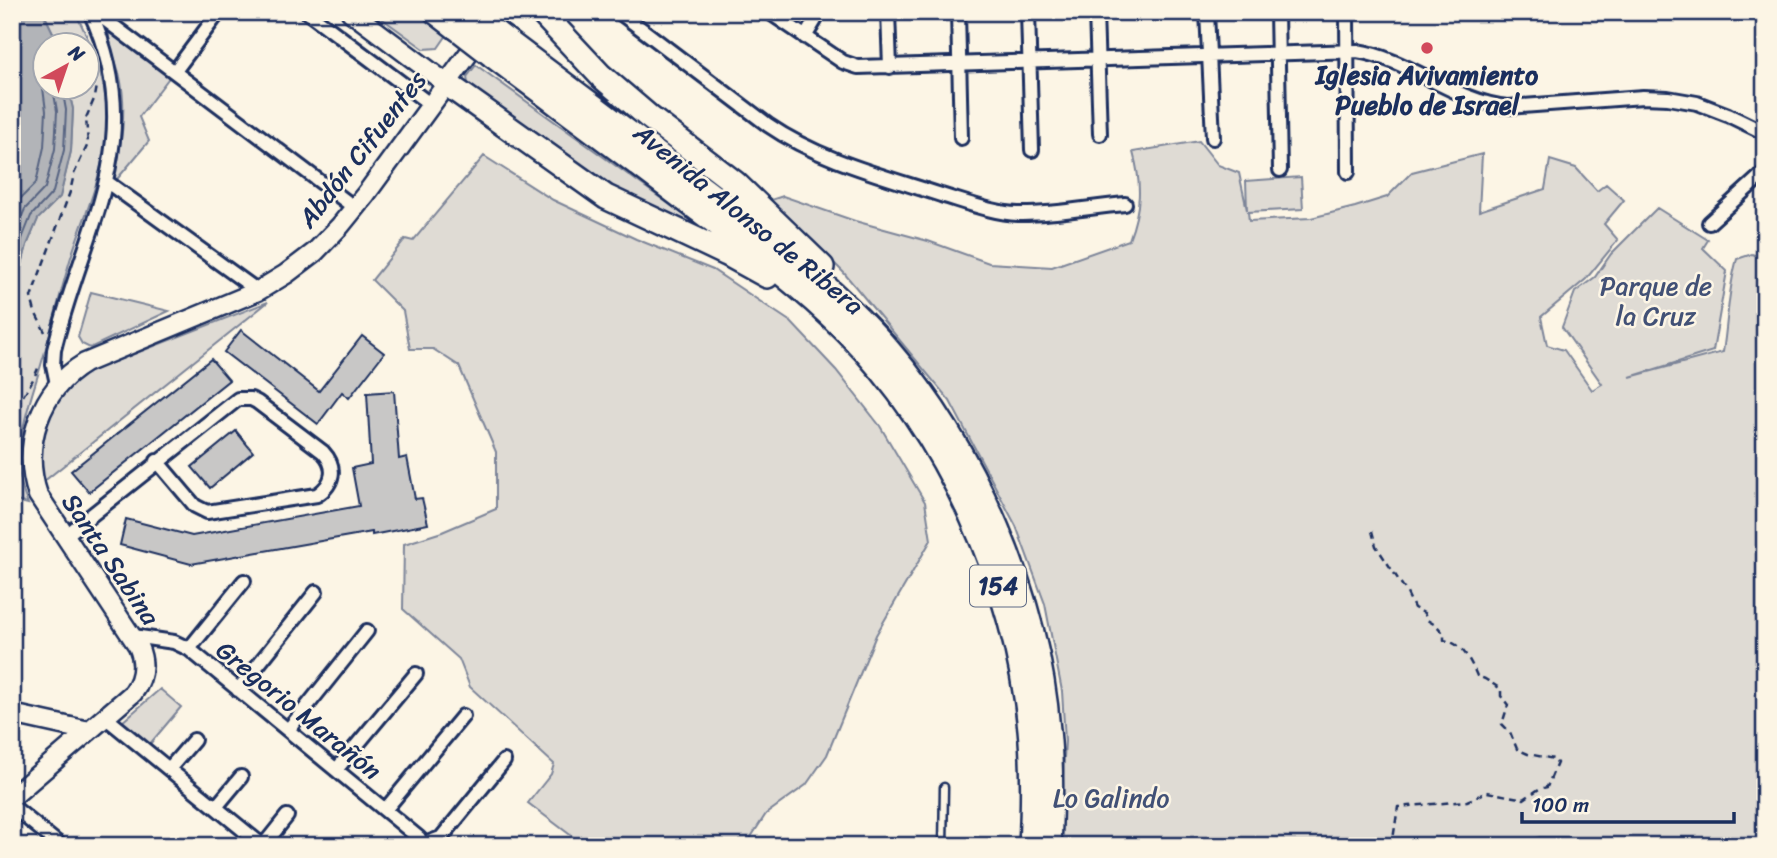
<svg xmlns="http://www.w3.org/2000/svg" width="1777" height="858" font-family="Sriracha,sans-serif">
	<rect width="100%" height="100%" fill="#fcf5e5"/>
	<filter id="ink" filterUnits="userSpaceOnUse"><feTurbulence type="fractalNoise" baseFrequency=".0143" numOctaves="2"/><feDisplacementMap in="SourceGraphic" scale="14" xChannelSelector="R" yChannelSelector="G"/><feConvolveMatrix kernelMatrix="1 2 1 2 8 2 1 2 1" color-interpolation-filters="sRGB"/></filter>
	<g filter="url(#ink)">
		<path fill="#dfdbd4" stroke="#7d8599" stroke-width="2" d="M43,12h32c17,33 30,64 32,101 2,49 -21,98 -36,144 -11,36 -19,72 -30,108 -13,44 -34,95 -13,139l-16,-4v-197l15,-58 11,-27 22,-22 11,-45 2,-42 -5,-21h20v-42l-29,-1z
			M373,12h44l30,23 -9,13 -14,1z
			M110,31l61,44 -32,42 10,24 -36,43c7,-35 15,-71 7,-107 -2,-12 -15,-38 -10,-46z
			M476,65l240,173 -87,-35 -160,-113 -2,-13z
			M1199,141l19,24 21,8 8,37 -1,-29 55,-4 2,32 -55,3 1,9 62,-3 44,-11 32,-10 25,-25 70,-18 -3,57 66,-22 5,-29 26,8 21,23 9,-7 18,16 -20,24 14,16 -32,39 -45,38 6,28 17,5 28,40 10,-6 -40,-57 13,-35 20,-15 16,-23 46,-46 51,32 -5,8 24,23 -14,80 -83,26 93,-25c5,-31 5,-63 14,-93l15,-5 13,4v588h-162l-38,-9h-25l-26,9h-455l6,-105 -3,-50 -17,-87 -29,-78 -66,-125 -106,-128 -73,-73 12,-4 72,25 73,20 61,22 63,4 77,-27c12,-32 13,-55 4,-88z
			M484,156l69,44 83,39 77,31 78,52 45,48 44,56 45,76 6,38 -55,95 -49,120 -21,30 -40,29 -15,23 -1,9h-165l-57,-43 23,-29 3,-10 -84,-77 -11,-28 -56,-50 1,-65 38,-12 54,-23v-57l-37,-86 -26,-17h-23l-7,-38 -31,-31 33,-41 8,2z
			M91,292l78,19 -79,37 -8,-4 -4,-7z
			M268,302l-225,180c-5,-47 5,-80 42,-109z
			M160,689l21,18 -32,38 -28,-22z"/>
		<path fill="#b2b4b8" stroke="#767f94" stroke-width="2" d="M12,12h31l16,33 -13,1v42h22l5,21 -2,42 -11,46 -22,22 -11,26 -15,58z
			M1540,837h25l38,9h-89z"/>
		<g fill="none" stroke-linecap="round" stroke-linejoin="round">
			<path stroke="#576482" stroke-width="2" d="M12,212l6,-11 18,-18 8,-36 2,-36 -3,-23 3,-11
				M12,239l13,-30 20,-21 10,-39 2,-38 -4,-23
				M12,277l8,-33 11,-28 22,-24 11,-42 2,-40 -4,-22"/>
		</g>
		<path fill="#c8c7c6" stroke="#1b2f5e" stroke-width="2" d="M241,330l78,61 43,-55 22,17 -35,45 -7,-6 -24,32 -94,-72z
			M211,359l18,21 -140,112 -18,-21z
			M394,391l5,68 8,-2 8,42 7,-1 6,26 -56,11v-3l-181,32 -71,-19 6,-26 66,17 167,-30 -7,-38 19,-4 -4,-71z
			M236,431l17,21 -43,36 -18,-21z"/>
		<g fill="none" stroke-linecap="round" stroke-linejoin="round">
			<defs>
				<path id="lane" d="M943,846l1,-59"/>
				<path id="street" d="M95,12l260,196
					M307,12l124,93
					M619,12l149,113c51,35 115,51 173,70 24,7 52,18 77,19 35,1 72,-7 107,-10
					M769,12l74,50 15,5 499,-16c53,8 97,51 151,56l135,-10 25,1 29,5 31,12 37,18
					M888,12l2,55
					M958,12l3,126
					M1028,12l4,138
					M1096,12l4,122
					M1207,12l6,126
					M1277,12l3,158
					M1347,12l1,160
					M805,37l15,-25
					M175,71l44,-59
					M107,182l151,109
					M1709,223l56,-51
					M57,384l-4,-19 1,-15c29,-123 96,-209 36,-338
					M64,537l174,-138h13l6,3 66,50c14,15 11,32 -6,43l-110,17 -12,-6 -38,-45
					M133,636l41,6 15,7 230,189 3,7
					M189,649l55,-68
					M238,690l78,-98
					M105,717l158,129
					M288,730l79,-99
					M169,769l25,-29
					M336,770l80,-96
					M12,806l49,40
					M216,807l25,-30
					M385,810l78,-94
					M422,845l19,-7 63,-77
					M263,846l24,-30"/>
				<path id="secondary" d="M351,12l96,72
					M12,714l77,17
					M12,797l121,-104c11,-15 12,-31 5,-47l-100,-151c-17,-50 2,-105 47,-132l173,-72 28,-17 29,-22 25,-26 26,-32 133,-182"/>
				<path id="highway" d="M436,12l21,16
					M541,12l60,64 48,41 86,66 87,84
					M504,39c63,48 127,95 190,143 68,51 139,104 195,169 86,100 149,247 159,379 4,38 3,77 1,116
					M492,55c64,48 128,95 191,143 56,42 115,84 164,134 101,102 169,255 183,397 4,39 3,78 1,117
					M447,84l159,113 121,57 40,22"/>
			</defs>
			<use href="#lane" stroke="#1b2f5e" stroke-width="11"/>
			<use href="#street" stroke="#1b2f5e" stroke-width="18"/>
			<use href="#secondary" stroke="#1b2f5e" stroke-width="23"/>
			<use href="#highway" stroke="#1b2f5e" stroke-width="28"/>
			<path stroke="#1b2f5e" stroke-width="2.5" stroke-dasharray="7 5" stroke-linecap="butt" d="M88,60l6,13
				M45,332l-10,-20 -4,-15 39,-105 4,-18 14,-30 -2,-26 9,-21 2,-11
				M12,417c7,-19 21,-32 27,-52
				M1372,531l4,15 30,45 8,17 10,5 3,7 10,6 7,8v6c19,4 26,20 33,36l8,3 16,10v7l7,9 -6,19 8,8 7,17 11,5 26,5 3,4 -10,24 -8,2 -15,10 -37,-7 -20,9 -69,6 -6,39"/>
			<use href="#lane" stroke="#fcf5e5" stroke-width="6"/>
			<use href="#street" stroke="#fcf5e5" stroke-width="12"/>
			<use href="#secondary" stroke="#fcf5e5" stroke-width="18"/>
			<use href="#highway" stroke="#fcf5e5" stroke-width="23"/>
			<defs>
				<path id="highway-bridge" d="M469,12l35,27
					M457,28l35,27"/>
			</defs>
			<use href="#highway-bridge" stroke="#1b2f5e" stroke-width="28" stroke-linecap="butt"/>
			<use href="#highway-bridge" stroke="#fcf5e5" stroke-width="23"/>
		</g>
	</g>
	<circle fill="#d1495b" stroke="#fcf5e5" stroke-width="2.5" cx="1427" cy="48" r="7"/>
	<g text-anchor="middle" dominant-baseline="central" stroke-width="5" stroke-linejoin="round" paint-order="stroke">
		<rect fill="#fcf5e5" stroke="#5e6a86" stroke-width="2" x="970" y="565.5" width="56" height="41" rx="5"/>
		<g font-size="24" font-weight="bold" fill="#1b2f5e">
			<text x="998" y="586">154</text>
		</g>
		<g font-size="26" font-weight="bold" fill="#1b2f5e" stroke="#fcf5e5">
			<text x="1427" y="75">Iglesia Avivamiento<tspan x="1427" dy="30">Pueblo de Israel</tspan></text>
		</g>
		<g font-size="26" fill="#1b2f5e" stroke="#fcf5e5">
			<text transform="translate(362 149) rotate(-52)">Abdón Cifuentes</text>
			<text transform="translate(749 219) rotate(39)">Avenida Alonso de Ribera</text>
			<text transform="translate(111 559) rotate(56)">Santa Sabina</text>
			<text transform="translate(299 710) rotate(39)">Gregorio Marañón</text>
		</g>
		<g font-size="26" fill="#425176" stroke="#fcf5e5">
			<text x="1656" y="286">Parque de<tspan x="1656" dy="30">la Cruz</tspan></text>
			<text x="1111" y="798">Lo Galindo</text>
		</g>
	</g>
	<rect width="1777" height="858" fill="none" stroke="#fcf5e5" stroke-width="42"/>
	<rect x="21" y="21" width="1735" height="816" fill="none" stroke="#1b2f5e" stroke-width="2.5" filter="url(#ink)"/>
	<g transform="translate(66 66) rotate(40)"><circle r="33" fill="#fcf5e5" stroke="#a2a6af" stroke-width="2"/>
	<path d="M0-5L12 26L0 18L-12 26Z" fill="#d1495b"/>
	<text y="-10" font-size="19" font-weight="bold" text-anchor="middle" fill="#1b2f5e">N</text>
	</g>
	<path d="M1522 812v10h212v-10" fill="none" stroke="#1b2f5e" stroke-width="3.5"/>
	<text x="1532" y="812" font-size="21" fill="#1b2f5e" stroke="#fcf5e5" stroke-width="5" paint-order="stroke">100 m</text>
</svg>
